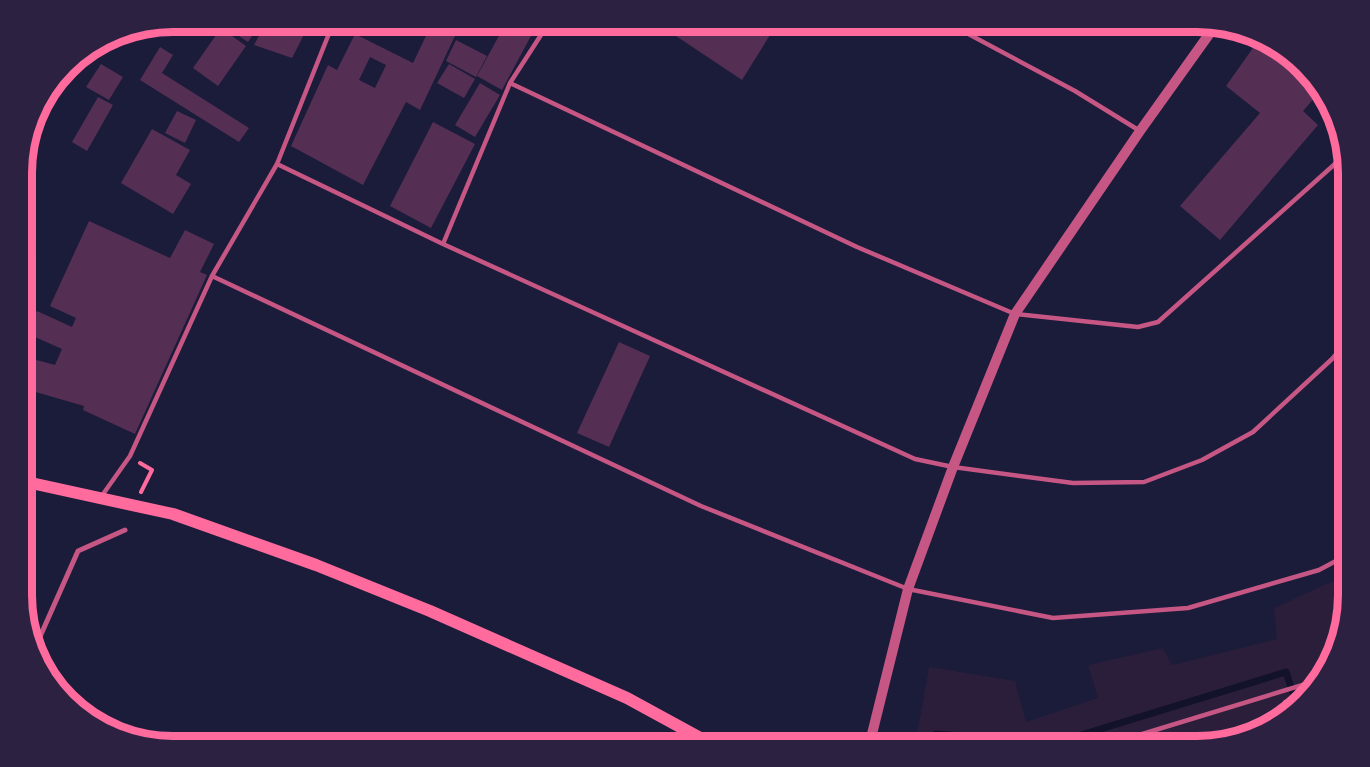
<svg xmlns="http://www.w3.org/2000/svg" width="1370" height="767" font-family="Figtree,sans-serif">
	<rect width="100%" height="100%" fill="#1b1b3a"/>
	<path fill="#2a1e3b" d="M1342,577l7,8v19l-10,33 -5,3 1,8 -4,15 -16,7 4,11 -38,40 -36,12 1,-5 -86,18h-245l14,-79 86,14 11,41 72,-24 -10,-33 75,-17 9,17 105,-26 -3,-31z"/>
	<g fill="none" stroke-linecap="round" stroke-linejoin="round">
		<path stroke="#12122b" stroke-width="7" d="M936,734l119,9 231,-71 11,33"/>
	</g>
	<path fill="#542f53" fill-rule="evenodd" d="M232,21h30l-14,21 -21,-14z
		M267,21h44l-19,37 -38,-13z
		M433,21h29l-42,89 -14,-8 -43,83 -72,-39 37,-81 9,5 18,-36 58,29zM370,57l16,8 -11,23 -16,-8z
		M474,21h30l-7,13z
		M507,21l25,13 -30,56 -25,-14z
		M511,21h29l-5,8 -14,-8 -2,4z
		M677,21h73l20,14 -28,45 -72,-48z
		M221,28l25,18 -28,40 -25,-18z
		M1260,38l13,3 50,47 -20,23 15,14 -98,115 -40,-34 80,-93 -34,-27z
		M456,40l31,16 -11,21 -30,-16z
		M160,47l13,8 -11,18 87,55 -10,14 -99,-62z
		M101,64l22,13 -14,23 -23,-13z
		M449,64l26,15 -11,19 -27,-15z
		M480,83l20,12 -25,42 -20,-12z
		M98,97l15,8 -26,46 -15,-9z
		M177,111l19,9 -11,23 -20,-10z
		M433,122l42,22 -44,84 -41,-22z
		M152,129l38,21 -14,25 15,9 -18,30 -52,-31z
		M89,221l81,37 15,-28 29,14 -14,28 7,3 -72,159 -52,-24 1,-4 -62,-18v-32l33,9 7,-16 -36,-16 11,-22 35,16 4,-9 -26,-12z
		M619,342l31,14 -41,91 -32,-14z"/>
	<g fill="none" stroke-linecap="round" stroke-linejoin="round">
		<path stroke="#ff6b9d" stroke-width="4" d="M140,463l12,7 -11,22
			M1285,702l3,11"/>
		<path stroke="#c65784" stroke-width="4.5" d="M944,21l131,70 65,40
			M510,83l347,164 158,67 123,13 20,-5 188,-168
			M277,164l166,80 472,215 38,8 120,16 71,-1 58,-22 51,-28 79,-73 17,-20
			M443,244l67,-161 40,-62
			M212,276l489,230 207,83 145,29 135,-10 131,-38 30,-16
			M101,497l29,-41 82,-180 65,-112 57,-143
			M871,739l19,7
			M1103,746l216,-66"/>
		<path stroke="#c65784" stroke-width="5" d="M35,648l43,-97 47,-21"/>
		<path stroke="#c65784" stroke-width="10" d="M869,746l39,-157 45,-122 62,-153 125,-183 75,-105"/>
		<path stroke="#ff6b9d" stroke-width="12" d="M22,481l151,33 143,51 114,46 197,87 88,48"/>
	</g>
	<path d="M0 0H1370V767H0ZM173 32H1197A141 141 0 0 1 1338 173V595A141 141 0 0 1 1197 736H173A141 141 0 0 1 32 595V173A141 141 0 0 1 173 32Z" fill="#2d2142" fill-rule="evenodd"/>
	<path fill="none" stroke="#ff6b9d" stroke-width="8" d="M173 32H1197A141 141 0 0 1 1338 173V595A141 141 0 0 1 1197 736H173A141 141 0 0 1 32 595V173A141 141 0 0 1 173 32Z"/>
</svg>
